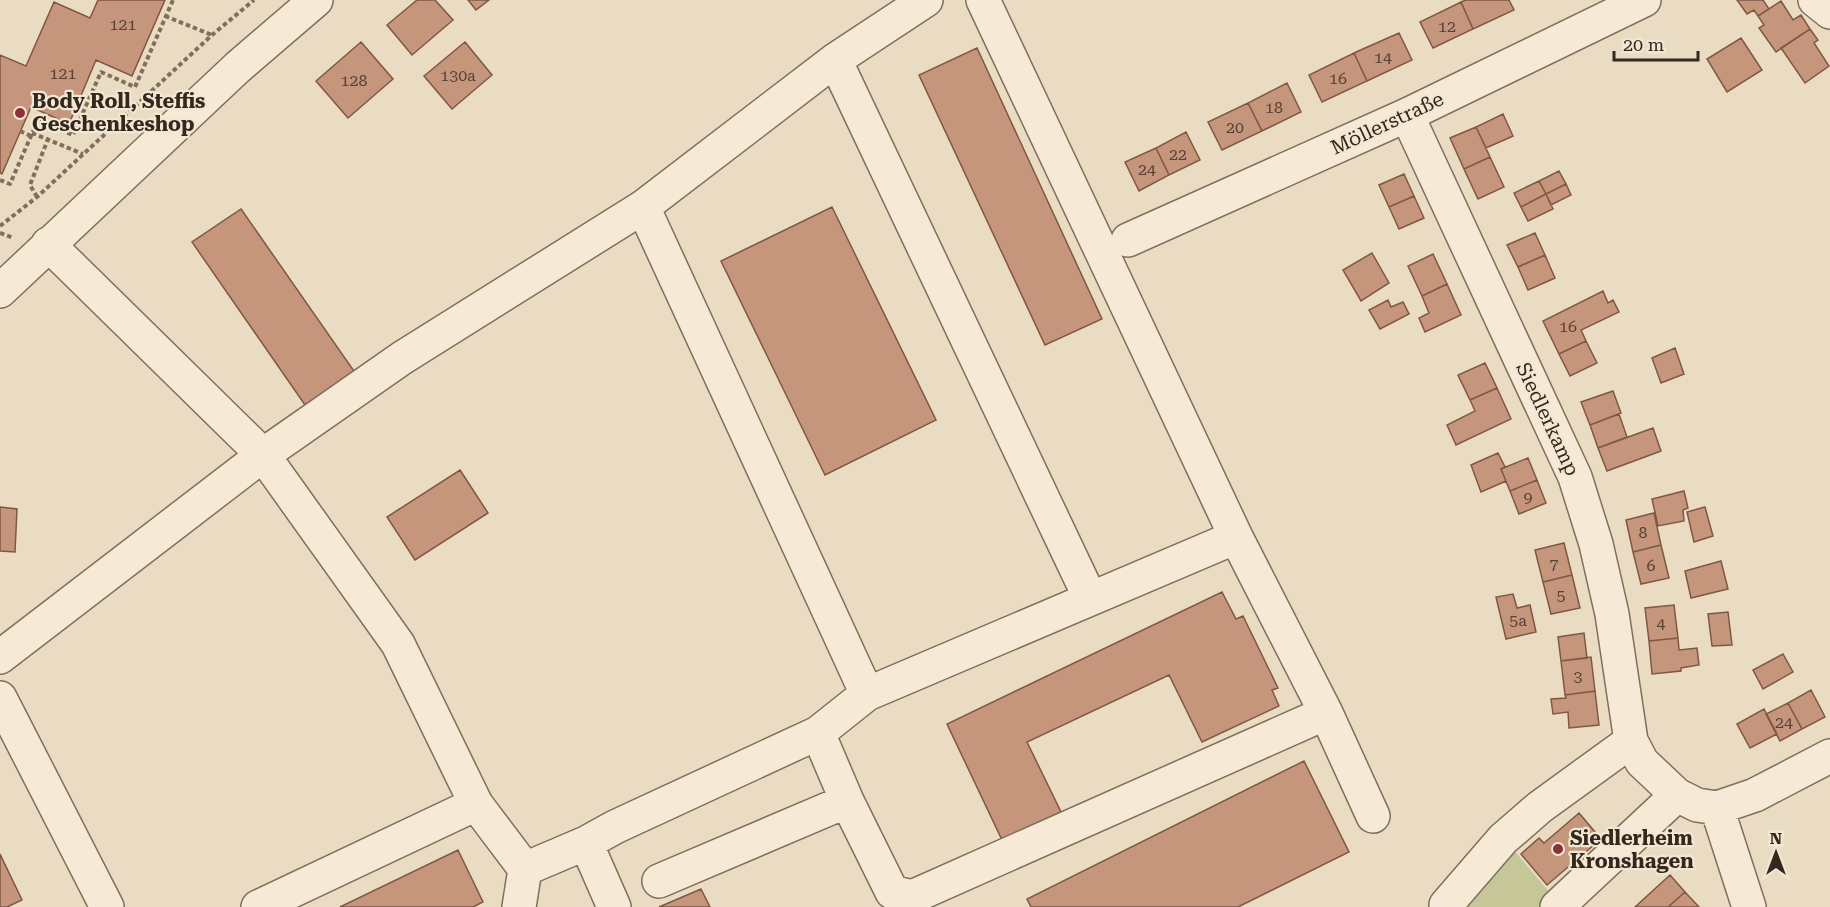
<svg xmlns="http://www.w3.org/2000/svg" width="1830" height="907" font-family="'Roboto Serif',serif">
	<rect width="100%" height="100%" fill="#eadcc3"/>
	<path fill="#c5c798" d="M1512,848l43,51 -8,8h-92z"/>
	<path fill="#c5957c" stroke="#805743" stroke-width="1.5" d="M98,0h67l-33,76 -36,-16 -27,64 -38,-17 -29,67 -2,-1v-118l26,11 28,-64 36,16z
		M417,0h18l18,20 -41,35 -25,-30z
		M468,0h21l-13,10z
		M1466,0h43l5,10 -41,19 -12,-27z
		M1737,0h26l6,9 -11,7 -4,-6 -7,4z
		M1781,1l12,19 8,-5 9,14 -34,23 -17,-24 5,-3 -6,-9z
		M1461,2l12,27 -40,19 -13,-26z
		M1810,29l8,11 -4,3 15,23 -24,17 -24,-35z
		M1399,33l13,27 -45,21 -13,-28z
		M1741,38l21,32 -35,22 -20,-33z
		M361,42l32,37 -45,39 -32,-37z
		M465,42l27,33 -40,34 -28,-33z
		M977,48l125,271 -57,26 -126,-270z
		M1354,53l13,28 -45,21 -13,-27z
		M1287,83l14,29 -39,19 -14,-28z
		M1248,103l14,28 -40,19 -14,-28z
		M1503,114l10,22 -27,12 -10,-21z
		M1476,127l14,30 -26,12 -14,-31z
		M1186,132l14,28 -31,15 -13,-27z
		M1156,148l13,27 -30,16 -14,-29z
		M1490,157l14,30 -26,12 -14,-30z
		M1559,171l7,13 -20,10 -7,-13z
		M1404,174l10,22 -25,11 -10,-22z
		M1539,181l7,13 -25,13 -7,-14z
		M1566,184l5,11 -20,10 -5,-11z
		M1546,194l7,15 -25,12 -7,-14z
		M1414,196l10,22 -25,11 -10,-22z
		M832,207l104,213 -111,55 -104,-214z
		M241,209l115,165 -51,31 -113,-163z
		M1535,233l10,22 -27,12 -11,-22z
		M1372,253l17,30 -28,18 -18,-31z
		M1433,254l14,30 -25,12 -14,-30z
		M1545,255l10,23 -27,12 -10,-23z
		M1447,284l14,31 -36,17 -6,-14 10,-5 -7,-17z
		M1603,291l5,12 5,-3 6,12 -38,18 5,11 -27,13 -16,-33z
		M1388,300l3,7 12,-5 6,12 -29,15 -11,-19z
		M1586,341l11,22 -27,13 -11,-22z
		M1675,348l9,26 -23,9 -9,-25z
		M1485,363l12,25 -27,12 -12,-25z
		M1497,388l14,31 -55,26 -9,-20 28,-14 -5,-11z
		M1613,391l8,22 -31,12 -9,-23z
		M1619,414l8,23 -29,11 -8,-23z
		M1653,428l8,23 -54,20 -9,-23z
		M1498,453l7,14 -4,2 5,12 -25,11 -10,-27z
		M1528,458l9,22 -27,11 -9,-22z
		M460,470l28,43 -73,47 -28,-43z
		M1537,480l9,23 -27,11 -9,-23z
		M1684,491l4,17 -5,2 1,11 -26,5 -6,-27z
		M0,507l17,2 -2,43 -15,-1z
		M1705,507l8,29 -19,6 -7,-30z
		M1654,513l7,32 -28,7 -7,-32z
		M1564,543l8,32 -29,7 -8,-32z
		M1661,545l8,33 -28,6 -8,-32z
		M1721,561l7,28 -37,9 -6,-27z
		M1572,575l8,33 -29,6 -8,-32z
		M1222,592l14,27 7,-3 35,72 -6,2 7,16 -77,36 -33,-67 -142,67 34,70 -59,28 -55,-116z
		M1513,594l4,14 13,-3 6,27 -30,7 -10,-42z
		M1674,605l4,33 -29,3 -4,-33z
		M1728,612l4,33 -20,1 -4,-32z
		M1584,633l3,25 -26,3 -3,-24z
		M1678,638l1,12 18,-2 2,17 -18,3v3l-29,3 -3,-33z
		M1783,654l10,18 -30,17 -10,-19z
		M1591,657l4,34 -30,4 -4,-34z
		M1811,690l14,27 -23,12 -14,-26z
		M1595,691l4,34 -30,3 -1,-16 -15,2 -2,-15 15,-1 -1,-3z
		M1788,703l14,26 -22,12 -14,-27z
		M1764,709l13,25 -27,14 -13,-24z
		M1304,761l45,91 -111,55h-207l-4,-8z
		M1579,813l22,26 -54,46 -26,-31 18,-16 5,5z
		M458,850l25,52 -10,5h-133z
		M0,854l22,46 -15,7h-7z
		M1670,875l15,17 -17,15h-33z
		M701,889l9,18h-51z
		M1685,892l14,15h-31z"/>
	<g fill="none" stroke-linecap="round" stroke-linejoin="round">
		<defs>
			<path id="minor" d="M983,0l253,537 90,176 47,103
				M1815,0l15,12
				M835,60l255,538
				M1407,115l168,362 21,67 16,70 19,127 11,21 35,33 20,10 20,3 38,-13 75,-39
				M643,207l224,487
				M1128,240l279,-125 237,-115
				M48,244l215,211 135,189 78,160 49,65 -6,38
				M0,291l238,-224 78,-67
				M0,657l263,-202 139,-97 241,-151 192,-147 91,-60
				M0,698l107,209
				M818,733l29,68 45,91 20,5 414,-184
				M1717,808l32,99
				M586,843l28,64
				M525,869l61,-26 29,-16 203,-94 49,-39 369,-157
				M659,881l188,-80
				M1446,905l57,-66 37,-32 91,-66
				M258,907l218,-103
				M1557,907l120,-112"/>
		</defs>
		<use href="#minor" stroke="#836d5b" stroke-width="36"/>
		<path stroke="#836d5b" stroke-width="4" stroke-dasharray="4.5 3" stroke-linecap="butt" d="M165,16l47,19
			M20,131l11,5
			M32,133l51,21
			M0,180l10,4 28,-64 35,15 28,-63 34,15 38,-87
			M37,197l-7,-12 18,-46
			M0,226l37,-29 175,-162 42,-35
			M0,233l14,5"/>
		<use href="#minor" stroke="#f6ead6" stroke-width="33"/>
	</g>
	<g fill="#8d3038" stroke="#f2e7d2" stroke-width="2">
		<circle cx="20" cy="113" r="6"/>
		<circle cx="1558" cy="849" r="6"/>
	</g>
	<g text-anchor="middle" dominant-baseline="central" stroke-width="4.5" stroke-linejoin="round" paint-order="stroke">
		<g font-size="16" fill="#584236">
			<text x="123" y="24">121</text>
			<text x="1447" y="26">12</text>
			<text x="1383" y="57">14</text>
			<text x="63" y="73">121</text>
			<text x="458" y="75">130a</text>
			<text x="1338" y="78">16</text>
			<text x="354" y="80">128</text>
			<text x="1274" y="107">18</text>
			<text x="1235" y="127">20</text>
			<text x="1178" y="154">22</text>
			<text x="1147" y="169">24</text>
			<text x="1568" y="326">16</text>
			<text x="1528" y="497">9</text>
			<text x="1643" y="532">8</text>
			<text x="1554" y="563">7</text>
			<text x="1651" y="565">6</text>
			<text x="1561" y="595">5</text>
			<text x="1518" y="620">5a</text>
			<text x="1661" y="623">4</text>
			<text x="1578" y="676">3</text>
			<text x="1784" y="722">24</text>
		</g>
		<g font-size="20" font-weight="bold" fill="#34271e" stroke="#f2e7d2" text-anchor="start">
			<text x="32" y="101">Body Roll, Steffis<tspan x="32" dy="23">Geschenkeshop</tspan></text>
			<text x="1570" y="838">Siedlerheim<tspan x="1570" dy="23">Kronshagen</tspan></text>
		</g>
		<g font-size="20" fill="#34271e" stroke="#f2e7d2">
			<text transform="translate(1387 123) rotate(-25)">Möllerstraße</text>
			<text transform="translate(1548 419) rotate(65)">Siedlerkamp</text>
		</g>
	</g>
	<g transform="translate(1776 853)" stroke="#f2e7d2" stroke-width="4.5" paint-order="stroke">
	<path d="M0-4.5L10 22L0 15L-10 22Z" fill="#34271e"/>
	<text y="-9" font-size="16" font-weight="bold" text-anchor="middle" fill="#34271e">N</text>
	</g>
	<path d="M1614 51v9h84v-9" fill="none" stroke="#34271e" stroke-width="3"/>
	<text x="1623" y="51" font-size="18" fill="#34271e" stroke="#f2e7d2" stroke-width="4.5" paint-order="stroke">20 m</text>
</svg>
